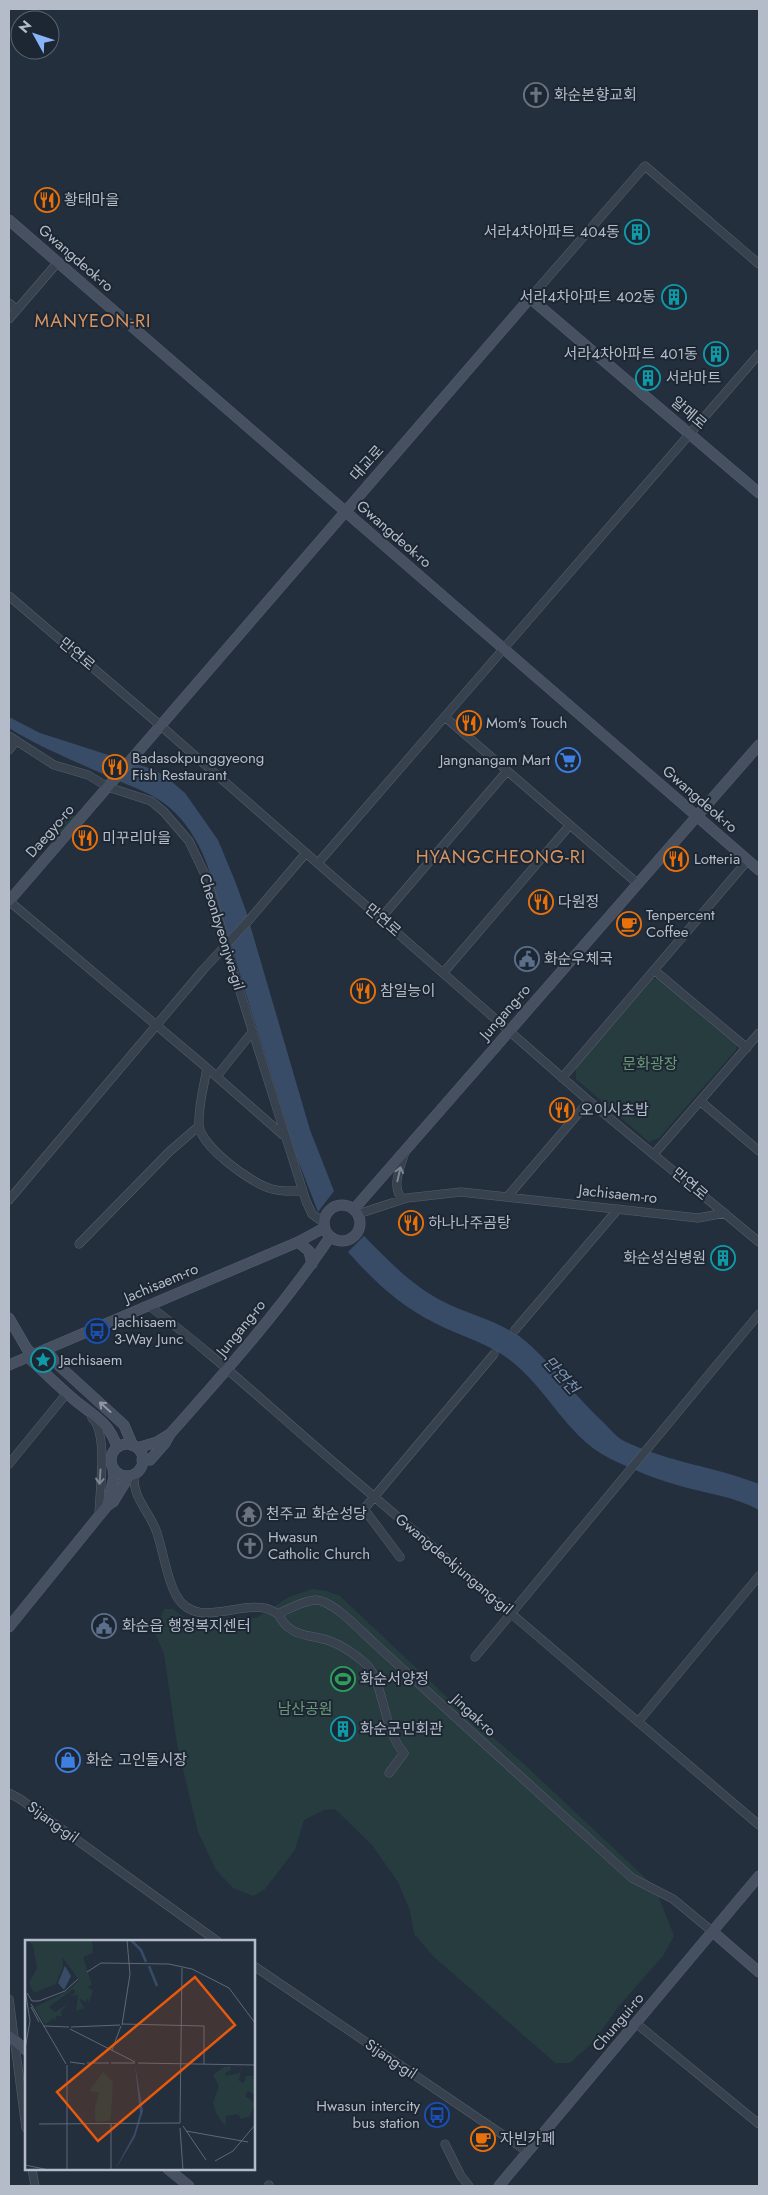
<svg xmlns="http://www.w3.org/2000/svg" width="768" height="2195" font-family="Jost,'Noto Sans KR',sans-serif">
	<rect width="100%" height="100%" fill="#242f3e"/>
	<path fill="#263c3f" d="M71,814l4,3 -18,20 -7,-6 14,-16z
		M660,978l77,67 -1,5 -77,88 -10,4 -73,-63v-15l74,-85z
		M312,1589l15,2 13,5 110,104 75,65 130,122 19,49 -11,20 -44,50 -25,35 -24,22h-15l-122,-107 -19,-22 -4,-23 -12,-29 -26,-37 -37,-36 -11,1 -20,10 -9,30 -30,39 -12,7 -20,-8 -17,-18 -18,-38 -21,-88 -13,-90 -9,-21 9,-24h9l9,7 18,5 29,-4 27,1 33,-21z"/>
	<path fill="#394c67" d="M9,717l31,16 112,36 13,7 20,17 33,47 17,41 11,30 64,219 24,61 -16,21 -22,-57 -83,-268c-5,-29 -21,-60 -43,-79 -17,-15 -38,-21 -58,-30 -35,-16 -71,-30 -103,-50z
		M364,1236c24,24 47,49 78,65 29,15 64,21 88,44 26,24 47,53 73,77 7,7 14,16 23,20 42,20 90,25 133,42v26c-24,-13 -49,-16 -75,-23 -26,-7 -51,-17 -75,-29 -43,-22 -61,-69 -99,-98 -22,-17 -50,-24 -75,-37 -35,-17 -61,-42 -87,-71z"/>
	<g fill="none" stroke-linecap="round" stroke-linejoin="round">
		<defs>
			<path id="street" d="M530,298l115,-132 114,98
				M9,303l8,7
				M9,319l49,-57
				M9,596l152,130 428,375 170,141
				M445,717l192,166
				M9,736l45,29 34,10 20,12 43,14 13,11 25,29 19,40 24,85 74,235 6,13 11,8
				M9,750l7,-9
				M318,863l441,-509
				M9,901l191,161 83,73
				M381,918l126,-147
				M654,970l93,78
				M444,972l126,-147
				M207,1068c-3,18 -9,38 -8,57 1,21 53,59 73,64 10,3 20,2 30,2
				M217,1076l36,-45
				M562,1078l186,-218
				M700,1101l59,50
				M654,1154l105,-121
				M508,1196l81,-95
				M403,1199c-13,-11 -2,-34 2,-47
				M9,1200l194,-230 46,-50 57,-67
				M358,1214l49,-16 54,-6 237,26 27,-5
				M79,1244l91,-93 29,-25
				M148,1305c71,53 135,115 203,172 136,116 272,232 408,348
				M515,1330l103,-121
				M92,1418c17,16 7,75 7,99
				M9,1464l58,-71
				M134,1474c-2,25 16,37 23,59 6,18 10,46 19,62 19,35 60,7 88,13 5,0 10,4 14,6 11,-5 24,-13 37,-14 18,0 46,31 59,43l258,235 41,21 40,33
				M400,1557l-36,-48 130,-155
				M278,1614c13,25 30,19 52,27 13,5 26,14 36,23 18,17 17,67 38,89l-15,20
				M475,1657l284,-343
				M638,1722l121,-146
				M9,1793l11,6 197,142
				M254,1966l274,186
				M9,1999l17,129
				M637,2024l122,100
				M445,2144l16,32 8,10
				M32,2169l3,17
				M268,2186l1,-1"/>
			<path id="secondary" d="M9,220l750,650
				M9,901l521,-603 229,195
				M324 1223a18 18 0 1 1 36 0a18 18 0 1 1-36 0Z
				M354,1209l405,-464
				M298,1242l11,9 3,13
				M9,1318l18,31 6,6
				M46,1349l9,13 69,63 9,21
				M28,1357c16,15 32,31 49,45 19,15 32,21 40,45
				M9,1365l289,-123 26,-14
				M111 1460a16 16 0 1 1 32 0a16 16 0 1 1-32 0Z
				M137,1448l20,-6 13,-8
				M142,1460h8l15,-17 5,-9c56,-63 113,-127 160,-197
				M107,1506l7,-29 -1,-8
				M9,1627l98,-121 6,-4 16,-26
				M713,1932l46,40
				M9,2036l17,14
				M168,2169l21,17
				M499,2186l260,-310"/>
		</defs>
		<use href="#street" stroke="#565f6c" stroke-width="9"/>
		<use href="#secondary" stroke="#565f6c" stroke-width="11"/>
		<use href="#street" stroke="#38414e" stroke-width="8"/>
		<use href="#secondary" stroke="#465061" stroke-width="10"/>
	</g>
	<defs><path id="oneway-shaft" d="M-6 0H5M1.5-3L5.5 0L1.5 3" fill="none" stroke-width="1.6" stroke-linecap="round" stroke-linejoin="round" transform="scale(1.25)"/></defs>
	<g stroke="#7c8592">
		<use href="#oneway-shaft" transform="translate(399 1174) rotate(-77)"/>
		<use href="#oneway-shaft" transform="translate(100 1477) rotate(94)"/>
	</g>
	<use stroke="#8e96a5" href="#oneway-shaft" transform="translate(105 1407) rotate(-138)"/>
	<defs>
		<symbol id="church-ring" viewBox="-11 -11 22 22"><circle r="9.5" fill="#1d2633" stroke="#6b7280" stroke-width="1.5"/><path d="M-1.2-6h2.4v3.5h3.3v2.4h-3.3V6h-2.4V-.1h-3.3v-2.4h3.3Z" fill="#6b7280"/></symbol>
		<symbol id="restaurant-ring" viewBox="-11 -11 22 22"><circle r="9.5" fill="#1d2633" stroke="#e8710a" stroke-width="1.5"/><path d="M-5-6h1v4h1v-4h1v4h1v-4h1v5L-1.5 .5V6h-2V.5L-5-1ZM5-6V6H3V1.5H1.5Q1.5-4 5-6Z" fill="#e8710a"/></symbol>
		<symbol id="building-ring" viewBox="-11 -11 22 22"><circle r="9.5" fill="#1d2633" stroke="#0f9aa8" stroke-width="1.5"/><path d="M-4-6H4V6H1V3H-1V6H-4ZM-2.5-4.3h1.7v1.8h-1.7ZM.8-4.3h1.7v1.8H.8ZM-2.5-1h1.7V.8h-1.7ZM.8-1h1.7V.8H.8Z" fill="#0f9aa8"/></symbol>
		<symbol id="supermarket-ring" viewBox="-11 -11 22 22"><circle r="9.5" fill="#1d2633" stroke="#3f7fe0" stroke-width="1.5"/><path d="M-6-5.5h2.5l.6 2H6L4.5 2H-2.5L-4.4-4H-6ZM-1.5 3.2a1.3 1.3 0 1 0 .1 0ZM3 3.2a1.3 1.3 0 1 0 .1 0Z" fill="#3f7fe0"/></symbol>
		<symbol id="cafe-ring" viewBox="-11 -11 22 22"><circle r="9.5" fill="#1d2633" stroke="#e8710a" stroke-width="1.5"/><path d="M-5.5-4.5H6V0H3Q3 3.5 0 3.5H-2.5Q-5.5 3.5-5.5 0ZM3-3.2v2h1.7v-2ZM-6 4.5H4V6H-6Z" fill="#e8710a"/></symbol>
		<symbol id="civic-ring" viewBox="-11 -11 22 22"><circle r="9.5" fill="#1d2633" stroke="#5c6f8a" stroke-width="1.5"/><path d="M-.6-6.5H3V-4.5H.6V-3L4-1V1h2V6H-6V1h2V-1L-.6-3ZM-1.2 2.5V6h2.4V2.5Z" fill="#5c6f8a"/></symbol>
		<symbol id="bus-ring" viewBox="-11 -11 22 22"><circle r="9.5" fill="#1d2633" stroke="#1a4fb4" stroke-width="1.5"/><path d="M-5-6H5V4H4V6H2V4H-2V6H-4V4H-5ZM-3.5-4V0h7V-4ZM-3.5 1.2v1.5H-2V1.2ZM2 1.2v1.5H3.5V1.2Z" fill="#1a4fb4"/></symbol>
		<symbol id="sight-ring" viewBox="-11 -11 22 22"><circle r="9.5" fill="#1d2633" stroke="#0f9aa8" stroke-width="1.5"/><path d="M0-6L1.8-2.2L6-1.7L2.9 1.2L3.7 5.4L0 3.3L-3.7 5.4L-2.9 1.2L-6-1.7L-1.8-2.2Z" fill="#0f9aa8"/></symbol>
		<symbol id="temple-ring" viewBox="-11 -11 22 22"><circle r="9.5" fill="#1d2633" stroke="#6b7280" stroke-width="1.5"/><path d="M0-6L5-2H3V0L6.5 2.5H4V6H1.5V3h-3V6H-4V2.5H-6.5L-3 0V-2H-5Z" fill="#6b7280"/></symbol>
		<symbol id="stadium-ring" viewBox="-11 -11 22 22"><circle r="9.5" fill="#1d2633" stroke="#2e9e5b" stroke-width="1.5"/><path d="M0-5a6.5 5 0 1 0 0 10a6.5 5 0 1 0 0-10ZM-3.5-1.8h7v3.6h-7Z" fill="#2e9e5b"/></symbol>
		<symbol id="shop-ring" viewBox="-11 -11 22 22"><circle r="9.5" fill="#1d2633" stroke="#3f7fe0" stroke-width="1.5"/><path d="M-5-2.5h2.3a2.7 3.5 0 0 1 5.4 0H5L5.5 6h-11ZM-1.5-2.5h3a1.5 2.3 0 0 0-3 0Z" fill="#3f7fe0"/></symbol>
	</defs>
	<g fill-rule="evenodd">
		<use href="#church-ring" x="522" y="81" width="28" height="28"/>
		<use href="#restaurant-ring" x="33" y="186" width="28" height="28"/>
		<use href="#building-ring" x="623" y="218" width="28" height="28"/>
		<use href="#building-ring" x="660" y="283" width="28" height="28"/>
		<use href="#building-ring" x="702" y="340" width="28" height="28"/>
		<use href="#building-ring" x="634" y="364" width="28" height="28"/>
		<use href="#restaurant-ring" x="455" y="709" width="28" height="28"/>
		<use href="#supermarket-ring" x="554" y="746" width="28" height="28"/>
		<use href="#restaurant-ring" x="101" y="753" width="28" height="28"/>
		<use href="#restaurant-ring" x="71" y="824" width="28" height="28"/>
		<use href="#restaurant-ring" x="662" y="845" width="28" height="28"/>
		<use href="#restaurant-ring" x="527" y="888" width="28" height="28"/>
		<use href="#cafe-ring" x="615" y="910" width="28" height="28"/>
		<use href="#civic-ring" x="513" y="945" width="28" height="28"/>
		<use href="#restaurant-ring" x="349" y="977" width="28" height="28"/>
		<use href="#restaurant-ring" x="548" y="1096" width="28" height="28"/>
		<use href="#restaurant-ring" x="397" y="1209" width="28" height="28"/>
		<use href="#building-ring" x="709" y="1244" width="28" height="28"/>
		<use href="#bus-ring" x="83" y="1317" width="28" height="28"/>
		<use href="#sight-ring" x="29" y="1346" width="28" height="28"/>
		<use href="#temple-ring" x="235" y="1500" width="28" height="28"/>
		<use href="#church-ring" x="236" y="1532" width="28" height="28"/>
		<use href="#civic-ring" x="90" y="1612" width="28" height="28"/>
		<use href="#stadium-ring" x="329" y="1665" width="28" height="28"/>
		<use href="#building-ring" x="329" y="1715" width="28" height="28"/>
		<use href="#shop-ring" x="54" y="1746" width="28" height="28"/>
		<use href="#bus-ring" x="423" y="2101" width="28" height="28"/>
		<use href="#cafe-ring" x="469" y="2125" width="28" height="28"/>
	</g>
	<g text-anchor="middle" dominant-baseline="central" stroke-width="4" stroke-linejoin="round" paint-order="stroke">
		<g font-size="15" fill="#b4bcc9" stroke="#1d2633" text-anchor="start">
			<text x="554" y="95">화순본향교회</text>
			<text x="64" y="200">황태마을</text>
			<text x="620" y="232" text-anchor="end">서라4차아파트 404동</text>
			<text x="656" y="297" text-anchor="end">서라4차아파트 402동</text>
			<text x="698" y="354" text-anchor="end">서라4차아파트 401동</text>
			<text x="666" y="378">서라마트</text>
			<text x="486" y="723">Mom's Touch</text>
			<text x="132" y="758">Badasokpunggyeong<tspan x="132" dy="17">Fish Restaurant</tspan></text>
			<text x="550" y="760" text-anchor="end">Jangnangam Mart</text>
			<text x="102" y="838">미꾸리마을</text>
			<text x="694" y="859">Lotteria</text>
			<text x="558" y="902">다원정</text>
			<text x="646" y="915">Tenpercent<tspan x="646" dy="17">Coffee</tspan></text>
			<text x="544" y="959">화순우체국</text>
			<text x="380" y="991">참일능이</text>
			<text x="580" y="1110">오이시초밥</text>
			<text x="428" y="1223">하나나주곰탕</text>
			<text x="706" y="1258" text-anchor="end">화순성심병원</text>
			<text x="114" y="1322">Jachisaem<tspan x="114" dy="17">3-Way Junc</tspan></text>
			<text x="60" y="1360">Jachisaem</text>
			<text x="266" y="1514">천주교 화순성당</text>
			<text x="268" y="1537">Hwasun<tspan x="268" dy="17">Catholic Church</tspan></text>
			<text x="122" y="1626">화순읍 행정복지센터</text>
			<text x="360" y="1679">화순서양정</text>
			<text x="360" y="1729">화순군민회관</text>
			<text x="86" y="1760">화순 고인돌시장</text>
			<text x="420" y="2106" text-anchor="end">Hwasun intercity<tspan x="420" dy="17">bus station</tspan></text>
			<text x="500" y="2139">자빈카페</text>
		</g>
		<g font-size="15" fill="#b4bcc9" stroke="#1d2633">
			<text transform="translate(76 258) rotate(41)">Gwangdeok-ro</text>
			<text transform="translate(689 413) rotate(40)">알메로</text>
			<text transform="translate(367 463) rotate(-48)">대교로</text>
			<text transform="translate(394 534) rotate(41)">Gwangdeok-ro</text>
			<text transform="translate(77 654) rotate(40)">만연로</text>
			<text transform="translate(700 799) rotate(41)">Gwangdeok-ro</text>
			<text transform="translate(50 831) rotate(-49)">Daegyo-ro</text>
			<text transform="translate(383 920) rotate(41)">만연로</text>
			<text transform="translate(222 932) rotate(73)">Cheonbyeonjwa-gil</text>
			<text transform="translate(505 1012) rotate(-49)">Jungang-ro</text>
			<text transform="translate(690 1184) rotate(40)">만연로</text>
			<text transform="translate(618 1194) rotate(6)">Jachisaem-ro</text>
			<text transform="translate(161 1283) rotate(-23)">Jachisaem-ro</text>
			<text transform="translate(241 1328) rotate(-51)">Jungang-ro</text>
			<text transform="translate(454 1564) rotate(40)">Gwangdeokjungang-gil</text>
			<text transform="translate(474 1715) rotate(43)">Jingak-ro</text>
			<text transform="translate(53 1822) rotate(36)">Sijang-gil</text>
			<text transform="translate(618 2022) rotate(-50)">Chungui-ro</text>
			<text transform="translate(391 2059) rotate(34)">Sijang-gil</text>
		</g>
		<g font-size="15" fill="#6b9a76" stroke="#1d2633">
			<text x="650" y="1064">문화광장</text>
			<text x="305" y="1709">남산공원</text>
		</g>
		<g font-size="16" font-style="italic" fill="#7c92b1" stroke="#1d2633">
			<text transform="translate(561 1375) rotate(48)">만연천</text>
		</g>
		<g font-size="18" letter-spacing="1" fill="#d59563" stroke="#1d2633">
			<text x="93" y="321">MANYEON-RI</text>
			<text x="501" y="857">HYANGCHEONG-RI</text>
		</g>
	</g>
	<g transform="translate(25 1940)">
		<rect width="230" height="230" fill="#242f3e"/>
		<path d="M3,0h64l1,13 -10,4 9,28 -5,2 6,3 -4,13 -1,-4 -3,3 -6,-4 5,10 -8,3 2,-16 -7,1 5,-4 -3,-3 -24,18 6,5 14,-9 -8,8 1,5h-6l-1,5 -2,-3 -7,6 -3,-2 -8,-15 33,-16 11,-11 -17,-23 1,10 -7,17 -22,9 -5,-10 8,-15 -4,-22zM205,126l1,4 -6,3 1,3 13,-3 2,-6 -2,14 5,2 2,-7h8l-3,3h4v16l-7,-4 -3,5 10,7 -5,13 -9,3 -3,-5 -12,2 -1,10 -9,-13 -3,-11 6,-16 -6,-11 11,-8zM78,132l10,10 -2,35 -2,4 -11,1 -3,-2v-13l4,-14 -10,-2z" fill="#263c3f"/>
		<path d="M40,26l6,10 -7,14 -6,-7zM110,125l8,46 -8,26 -20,33 19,-36 6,-21z" fill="#394c67"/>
		<path fill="none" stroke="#394c67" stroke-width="2.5" d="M106,0l10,10 5,12M124,26l8,20"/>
		<path fill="none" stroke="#5e6776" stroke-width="1" d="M62,32l14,-9 68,1 23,5 37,19 26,35M2,53l5,8h7l26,-10 13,-12M6,64l35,60M6,67l8,15M97,84l82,2v38M97,85l8,-51 -3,-34M19,86l25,1M46,87l49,-2M45,89l65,33M0,109l5,-28 -5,-32M87,110l9,-24M45,122l15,2M62,123h22M86,123h24M113,123l117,2M42,125v105M155,183l2,-155M14,184l141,-1M158,186l23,34M155,188l3,42M161,191l62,11M190,221l18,-10 22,-26M0,225l24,5M86,230v-47"/>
		<path fill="#e8590c" fill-opacity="0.15" stroke="#e8590c" stroke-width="2.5" d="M170,37l40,48 -137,116 -41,-49z"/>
		<rect width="230" height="230" fill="none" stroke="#b4bcc9" stroke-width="2.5"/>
	</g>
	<rect width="768" height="2195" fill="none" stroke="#b4bcc9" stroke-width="20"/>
	<g transform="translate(35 35) rotate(310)"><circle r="24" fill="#1d2633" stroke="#59626f"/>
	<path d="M0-4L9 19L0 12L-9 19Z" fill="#8ab4f8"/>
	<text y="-8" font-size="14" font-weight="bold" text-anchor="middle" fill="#b4bcc9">N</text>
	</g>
</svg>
